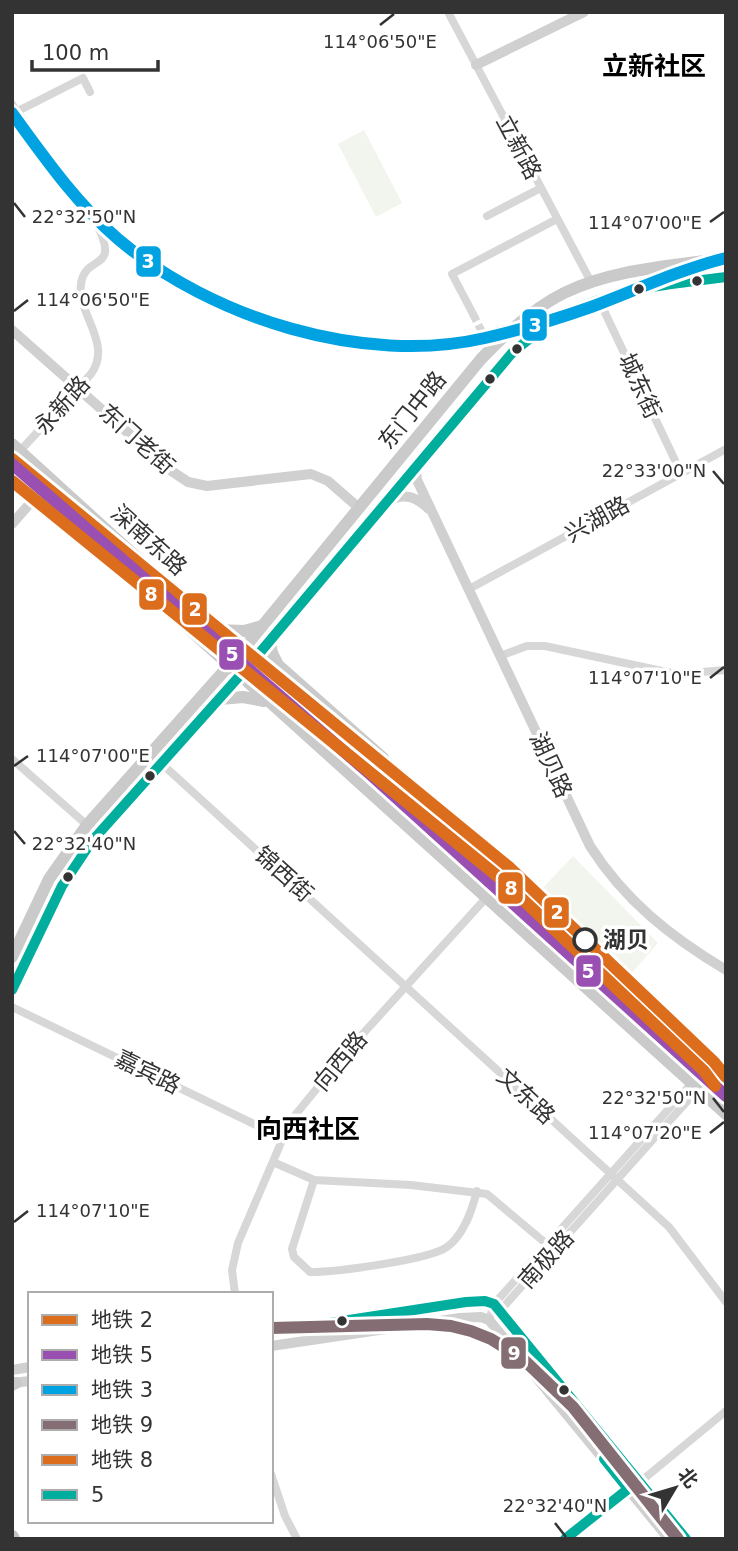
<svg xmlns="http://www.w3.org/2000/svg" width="738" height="1551" font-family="'DejaVu Sans','Noto Sans SC',sans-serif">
	<rect width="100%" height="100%" fill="#fff"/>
	<path fill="#f1f5ed" d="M364,130l38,73 -26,14 -38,-73z
		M573,856l85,87 -28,32 -91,-83z"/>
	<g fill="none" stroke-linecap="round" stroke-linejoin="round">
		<path stroke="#d6d6d6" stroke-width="8" stroke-dasharray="8 4" stroke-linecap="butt" d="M473,314l10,20"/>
		<path stroke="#d7d7d7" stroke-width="8" d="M448,12l143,270
			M12,104l84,119c26,50 -11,30 -15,61 -4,31 32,59 10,90l-71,77
			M12,114l71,-36 7,14
			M487,216l54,-28
			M598,298l83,175
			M473,314l-21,-40 105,-55
			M483,334l8,14
			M469,589l257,-140
			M500,656l27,-10h18l131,28 50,-4
			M12,759l75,66
			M161,763l508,464 57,75
			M12,1007l271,131
			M273,1162l41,18 97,5 76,9 62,52
			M314,1180l-22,69 2,8 16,15c25,0 119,-12 137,-25 17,-12 25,-37 30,-56
			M235,1294l-3,-24 6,-27 45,-105 13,-24 54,-66 136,-150
			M497,1314l201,-225
			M489,1320l5,-16 198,-221
			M271,1474l14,42 12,23
			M640,1482l86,-71
			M565,1539l63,-50"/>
		<path stroke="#d0d0d0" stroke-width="10" d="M476,65l108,-53
			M12,330l158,140 18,12 19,4 104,-12 17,7 31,27
			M418,465l-2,7 1,8 173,366c35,55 81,91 136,124
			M388,501c17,-9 28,-4 41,8
			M12,524l27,-31
			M271,1332l195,-30 19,-1 9,3 192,235
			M271,1346l189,-28 21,-1 8,3 180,219
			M12,1370l18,-3
			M12,1383l18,-2"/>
		<path stroke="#cacaca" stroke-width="12" d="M12,444l484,440 230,205
			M12,469l714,645
			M218,630l26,1 18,-5
			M270,642l2,11 6,12 105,93 2,25
			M220,699l23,-2 21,4
			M12,957l37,-78 38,-54 154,-173 240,-293c24,-25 51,-50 83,-66 49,-24 108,-27 162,-35
			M12,991l50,-105 30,-45 160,-179 260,-309c72,-65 124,-64 214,-76
			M12,1385l4,-2"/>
		<path stroke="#c4c4c4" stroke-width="14" d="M12,1537l1,2"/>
		<defs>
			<path id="bus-1" d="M12,990l50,-104 30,-45 160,-179 260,-309c17,-14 33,-28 52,-38 50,-27 107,-31 162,-38
				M271,1332l195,-30 19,-1 9,3 192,235
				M565,1539l63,-50 -24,-30"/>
		</defs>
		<use href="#bus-1" stroke="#fff" stroke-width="16"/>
		<use href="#bus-1" stroke="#01ad9c" stroke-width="10"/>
		<defs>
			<path id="metro-1" d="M12,459l498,409 204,194 12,15"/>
			<path id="metro-2" d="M12,464l358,310 356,322"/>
			<path id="metro-3" d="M12,113c32,44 64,90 106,126 93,79 246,127 367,99 35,-8 72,-19 106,-31 45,-17 88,-37 135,-49"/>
			<path id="metro-4" d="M271,1328l156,-4 24,2 20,5 20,8 32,20 50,48 105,132"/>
			<path id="metro-5" d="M12,481l489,398 203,192 11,15"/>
		</defs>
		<use href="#metro-1" stroke="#fff" stroke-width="18"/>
		<use href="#metro-2" stroke="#fff" stroke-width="18"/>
		<use href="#metro-3" stroke="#fff" stroke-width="18"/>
		<use href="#metro-4" stroke="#fff" stroke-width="18"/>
		<use href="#metro-5" stroke="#fff" stroke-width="18"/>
		<use href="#metro-1" stroke="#db6d1c" stroke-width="12"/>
		<use href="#metro-2" stroke="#9950b2" stroke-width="12"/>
		<use href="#metro-3" stroke="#00a2e1" stroke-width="12"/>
		<use href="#metro-4" stroke="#846e74" stroke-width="12"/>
		<use href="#metro-5" stroke="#db6d1c" stroke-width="12"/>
	</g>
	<path fill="none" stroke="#333" stroke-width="2.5" d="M380,25l14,-11M14,203l11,14M710,222l14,-10M14,311l14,-11M713,471l11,13M710,678l14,-11M14,766l14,-10M14,831l11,13M713,1098l11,14M710,1133l14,-11M14,1222l14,-11M555,1523l11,14"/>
	<g fill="#333" stroke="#fff" stroke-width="2.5">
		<circle cx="697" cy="281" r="6"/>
		<circle cx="639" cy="289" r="6"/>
		<circle cx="517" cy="349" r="6"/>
		<circle cx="490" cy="379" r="6"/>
		<circle cx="150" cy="776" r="6"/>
		<circle cx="68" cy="877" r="6"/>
		<circle cx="342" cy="1321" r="6"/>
		<circle cx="564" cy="1390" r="6"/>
	</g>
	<circle fill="#fff" stroke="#333" stroke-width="3.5" cx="585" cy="940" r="11"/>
	<g text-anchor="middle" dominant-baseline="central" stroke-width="7" stroke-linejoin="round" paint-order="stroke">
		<g font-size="23" fill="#333" stroke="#fff">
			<text transform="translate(519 147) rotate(62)">立新路</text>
			<text transform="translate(640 386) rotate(65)">城东街</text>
			<text transform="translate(62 405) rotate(-48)">永新路</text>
			<text transform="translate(412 410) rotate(-51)">东门中路</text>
			<text transform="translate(137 439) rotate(42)">东门老街</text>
			<text transform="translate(597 519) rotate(-29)">兴湖路</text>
			<text transform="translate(149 540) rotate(42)">深南东路</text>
			<text transform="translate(551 765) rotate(65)">湖贝路</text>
			<text transform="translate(284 874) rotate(42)">锦西街</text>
			<text transform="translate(340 1061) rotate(-50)">向西路</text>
			<text transform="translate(148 1072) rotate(26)">嘉宾路</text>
			<text transform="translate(526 1096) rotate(43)">文东路</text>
			<text transform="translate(546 1259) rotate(-48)">南极路</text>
		</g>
		<g font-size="23" font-weight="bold" fill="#333" stroke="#fff" text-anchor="start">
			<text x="603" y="940">湖贝</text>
		</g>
		<g font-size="26" font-weight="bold" fill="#000" stroke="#fff">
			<text x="654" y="66">立新社区</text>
			<text x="308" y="1129">向西社区</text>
		</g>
	</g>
	<g font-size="18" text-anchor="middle" fill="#333" stroke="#fff" stroke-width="7" stroke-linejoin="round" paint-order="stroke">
		<text x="380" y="48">114°06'50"E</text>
		<text x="84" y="223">22°32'50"N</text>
		<text x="645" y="229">114°07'00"E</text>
		<text x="93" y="306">114°06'50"E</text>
		<text x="654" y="477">22°33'00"N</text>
		<text x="645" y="684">114°07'10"E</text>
		<text x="93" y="762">114°07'00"E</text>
		<text x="84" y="850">22°32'40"N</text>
		<text x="654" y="1104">22°32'50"N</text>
		<text x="645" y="1139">114°07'20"E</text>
		<text x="93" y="1217">114°07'10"E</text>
		<text x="555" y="1512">22°32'40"N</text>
	</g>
	<g stroke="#fff" stroke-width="2.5">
		<rect x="135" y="245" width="27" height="33" rx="7" fill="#00a2e1"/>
		<rect x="521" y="308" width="27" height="34" rx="7" fill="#00a2e1"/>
		<rect x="138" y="578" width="27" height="33" rx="7" fill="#db6d1c"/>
		<rect x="181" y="592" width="27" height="34" rx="7" fill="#db6d1c"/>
		<rect x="218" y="638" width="27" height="33" rx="7" fill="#9950b2"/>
		<rect x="497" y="871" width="27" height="34" rx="7" fill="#db6d1c"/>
		<rect x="543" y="896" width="27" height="33" rx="7" fill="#db6d1c"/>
		<rect x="575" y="954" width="27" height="34" rx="7" fill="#9950b2"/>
		<rect x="500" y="1336" width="27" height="34" rx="7" fill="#846e74"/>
	</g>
	<g font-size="19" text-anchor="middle" font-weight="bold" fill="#fff">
		<text x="148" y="268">3</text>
		<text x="535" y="332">3</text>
		<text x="151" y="601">8</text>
		<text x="195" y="616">2</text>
		<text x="232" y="661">5</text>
		<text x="511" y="895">8</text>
		<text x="557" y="919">2</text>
		<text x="588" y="978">5</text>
		<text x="514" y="1360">9</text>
	</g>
	<rect width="738" height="1551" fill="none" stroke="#333333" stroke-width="28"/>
	<rect x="28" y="1292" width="245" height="231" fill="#ffffff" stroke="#adadad" stroke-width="2"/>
	<rect x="42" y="1315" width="35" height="10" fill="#db6d1c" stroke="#adadad" stroke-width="2"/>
	<text x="91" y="1327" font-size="21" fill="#333333">地铁 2</text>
	<rect x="42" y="1350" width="35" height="10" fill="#9950b2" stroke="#adadad" stroke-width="2"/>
	<text x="91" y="1362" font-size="21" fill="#333333">地铁 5</text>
	<rect x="42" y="1385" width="35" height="10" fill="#00a2e1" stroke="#adadad" stroke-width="2"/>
	<text x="91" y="1397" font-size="21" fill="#333333">地铁 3</text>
	<rect x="42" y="1420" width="35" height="10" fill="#846e74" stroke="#adadad" stroke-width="2"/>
	<text x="91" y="1432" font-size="21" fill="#333333">地铁 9</text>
	<rect x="42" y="1455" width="35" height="10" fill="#db6d1c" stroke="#adadad" stroke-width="2"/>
	<text x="91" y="1467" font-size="21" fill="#333333">地铁 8</text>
	<rect x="42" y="1490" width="35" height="10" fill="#01ad9c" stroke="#adadad" stroke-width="2"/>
	<text x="91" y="1502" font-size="21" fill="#333333">5</text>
	<g transform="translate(675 1488) rotate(52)" stroke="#ffffff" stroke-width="5" paint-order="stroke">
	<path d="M0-5L12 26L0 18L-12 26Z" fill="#333333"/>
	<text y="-10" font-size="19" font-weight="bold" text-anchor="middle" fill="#333333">北</text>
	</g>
	<path d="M32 60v10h126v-10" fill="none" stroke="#333333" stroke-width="3.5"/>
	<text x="42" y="60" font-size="21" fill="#333333" stroke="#ffffff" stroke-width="5" paint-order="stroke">100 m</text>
</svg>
